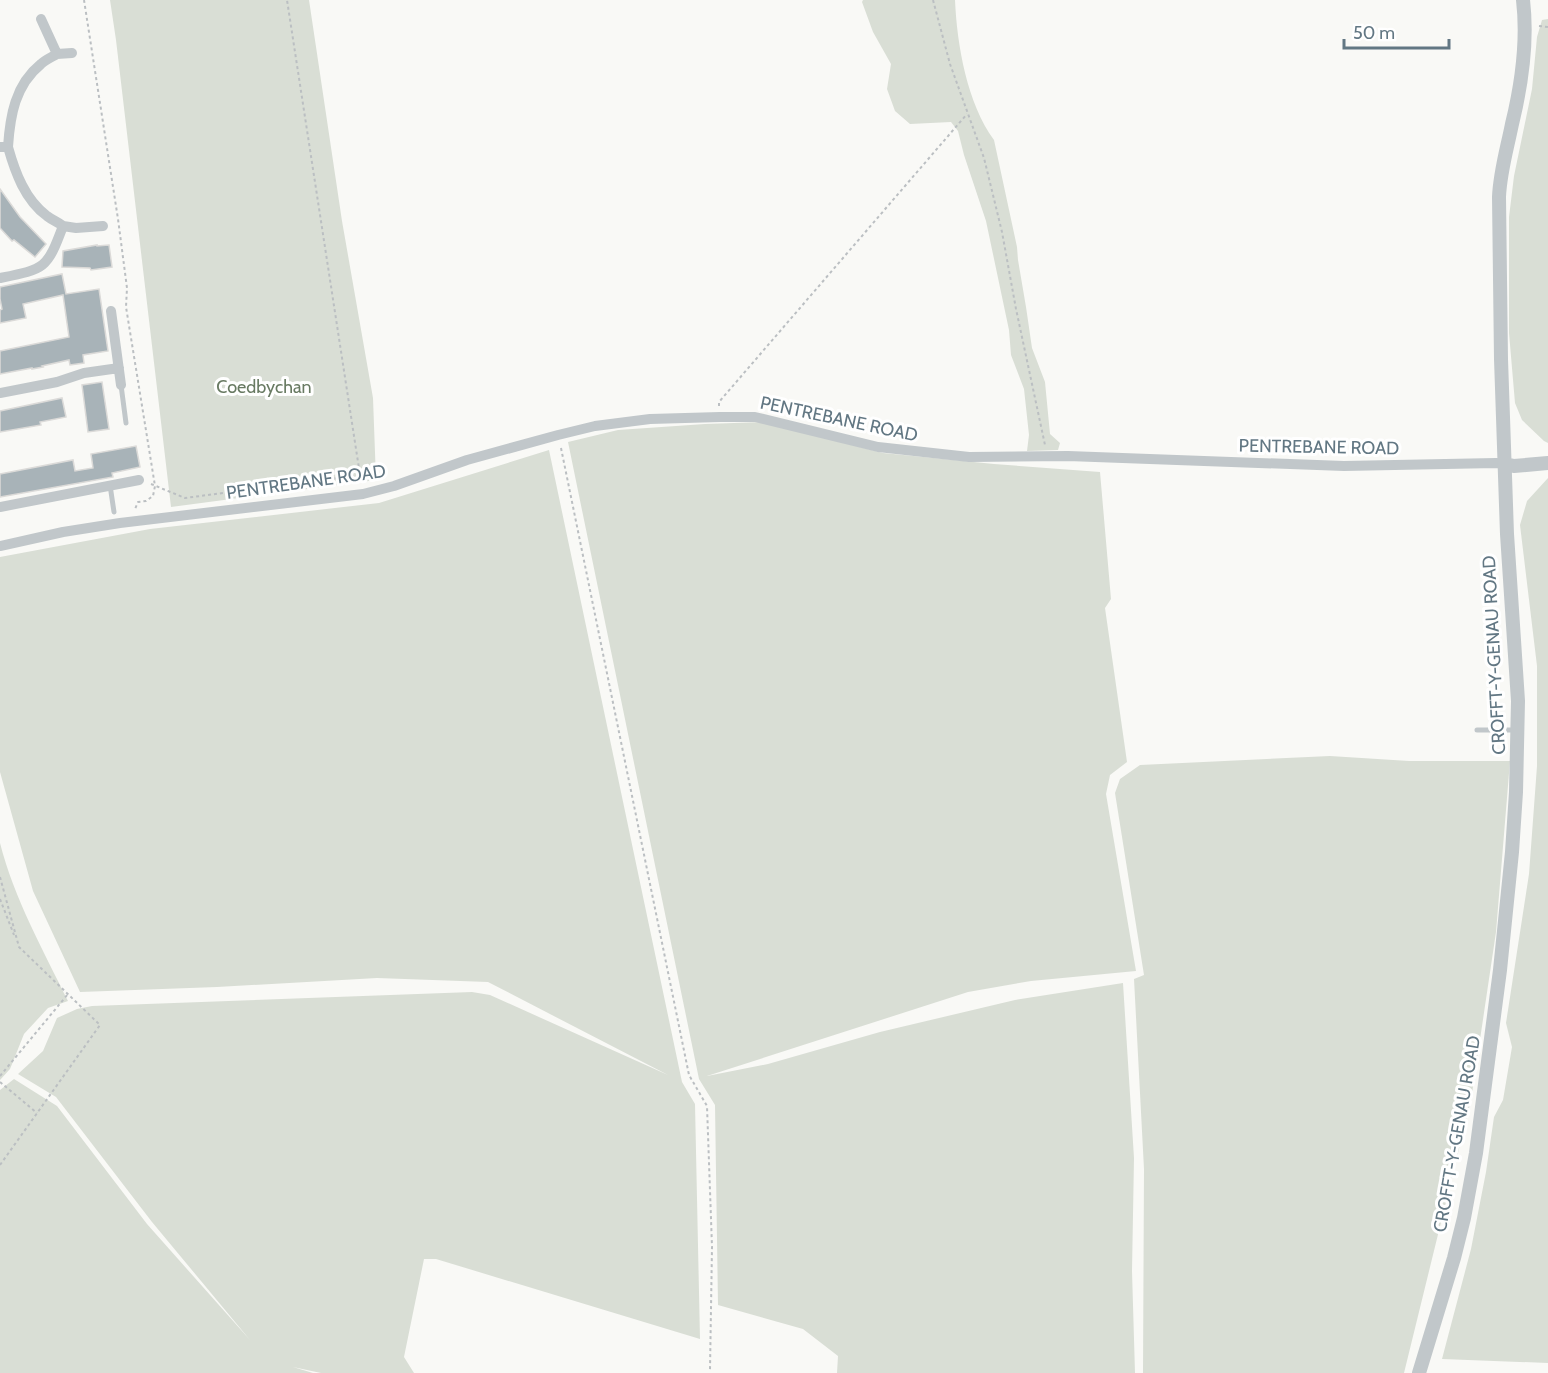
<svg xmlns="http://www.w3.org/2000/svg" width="1548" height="1373" font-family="Cabin,sans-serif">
	<rect width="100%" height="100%" fill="#f9f9f6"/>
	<path fill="#d9ded5" d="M110,0h199l33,221 31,177 3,82 -205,27 -55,-467z
		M863,0h92c2,45 12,103 39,140l23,107 1,13 8,47 6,41 13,34 5,52 10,9 -2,7 -31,1 2,-16 -5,-46 -13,-34 -2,-25 -23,-109 -22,-66 -6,-24 -7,-9 -41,2 -15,-13 -8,-22 4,-25 -18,-32 -11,-30z
		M1548,19v424l-4,-2 -22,-21 -7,-17 -6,-70v-116l5,-41 18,-87 5,-52 5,-17z
		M763,422l120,31 111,11 106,8 11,127 -6,9 22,154 -17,13 -4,19 30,177 -105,10 -63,11 -261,84 61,-12 112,-32 135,-32 108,-17 11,175 -2,113 3,102h-298l1,-17 -35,-27 -85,-24 -3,-200 -16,-26 -131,-637 50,-12 87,-6z
		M549,450l133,632 13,22 5,235 -264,-80h-12l-20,98 10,16h-93l-28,-6 20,6h-313v-283l14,-11 43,27 90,118 103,116 -98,-118 -96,-125 -38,-23 25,-23 14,-33 20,-9 15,-3 380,-14 18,3 178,80 -180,-93 -111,-4 -160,9 -137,5 -47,-101 -33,-119v-215l150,-28 229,-26z
		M1548,478v885l-106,-4 29,-110 15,-77 8,-55 9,-17 9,-53 -6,-24 23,-149 8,-108v-100l-17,-141 7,-24z
		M1330,756l79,5h101l-14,171 -25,168 -67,273h-261l1,-204 -10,-190 10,-4 -29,-182 5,-14 20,-14z
		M0,843c14,55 43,107 68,158l-20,7 -24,26 -14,35 -10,11z"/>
	<path fill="#a8b3b8" stroke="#dbdad8" stroke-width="1.5" d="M0,189l20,28 26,27 -11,13 -21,-17 -2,1 -12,-13z
		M97,245v1l12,-1 3,22 -21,3 -1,-2 -28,-1 1,-16z
		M62,274l4,20 33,-5 9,62 -25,4 1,8 -14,2 -1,-5 -27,6 1,1 -11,2v-1l-32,6v-23l69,-14 -6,-42 -40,9 3,14 -26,5v-13l2,-1 -2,-10v-12z
		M102,382l7,47 -21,3 -6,-47z
		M62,398l4,19 -26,5 1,3 -41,7v-21z
		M136,446l4,21 -28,6 1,4 -113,20v-23l73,-14 2,11 18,-3 -2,-14z"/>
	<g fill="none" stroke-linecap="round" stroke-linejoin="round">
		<path stroke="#bbbfc2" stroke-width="2" stroke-dasharray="3 3" stroke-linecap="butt" d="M84,0l34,219 9,69 -1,19 29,179 -2,10 -7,5 -8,1 -3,7
			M933,0l17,64 34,94 18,74 14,77 29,136
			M1539,26l9,1
			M719,406v-4l248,-288
			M561,448l128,627 18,31 5,141 -2,123
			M151,484l34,14 175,-23 -73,-475
			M0,877l19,70 81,78 -100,140
			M0,899l14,36
			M0,1076l68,-82
			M0,1082l37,31"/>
		<path stroke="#c1c7ca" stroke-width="5" d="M121,385l5,38
			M110,485l4,27
			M1477,730h40"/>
		<path stroke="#c1c7ca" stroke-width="10" d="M41,19l16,35 15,-1
			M0,147h8c2,-31 7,-62 33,-83 4,-4 11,-7 16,-10
			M63,226l13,2 27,-2
			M0,278c45,-9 47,-9 63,-52 -5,-4 -11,-6 -16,-10 -22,-16 -32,-44 -39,-69
			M111,311l10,74
			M0,393l57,-11 27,-9 35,-5
			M0,507l139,-27
			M0,546l63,-14 57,-9 243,-29 31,-8 73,-26 91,-25 37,-9 55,-7 70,-2h35l123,30 91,10 99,-1 276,10 152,-3 9,1"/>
		<path stroke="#c1c7ca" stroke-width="14" d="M1505,464l9,2 34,-3
			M1419,1373l35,-115 10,-40 12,-65 24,-183 12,-118 4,-60 2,-91 -11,-167 -6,-175 -2,-162c1,-25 8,-48 13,-73 10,-41 16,-82 11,-124"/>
	</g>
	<g text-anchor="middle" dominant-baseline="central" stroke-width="6" stroke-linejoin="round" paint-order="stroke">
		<g font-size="18" fill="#687a62" stroke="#fff">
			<text x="264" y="387">Coedbychan</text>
		</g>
		<g font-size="18" fill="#627783" stroke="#fff">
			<text transform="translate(839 419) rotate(12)">PENTREBANE ROAD</text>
			<text transform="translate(1319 447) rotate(1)">PENTREBANE ROAD</text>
			<text transform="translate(306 482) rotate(-8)">PENTREBANE ROAD</text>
			<text transform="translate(1494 655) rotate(-93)">CROFFT-Y-GENAU ROAD</text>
			<text transform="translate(1457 1134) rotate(-80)">CROFFT-Y-GENAU ROAD</text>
		</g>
	</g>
	<path d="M1344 39v9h105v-9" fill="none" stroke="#627783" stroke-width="3"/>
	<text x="1353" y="39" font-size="18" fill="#627783" stroke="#ffffff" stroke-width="4.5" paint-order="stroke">50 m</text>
</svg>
